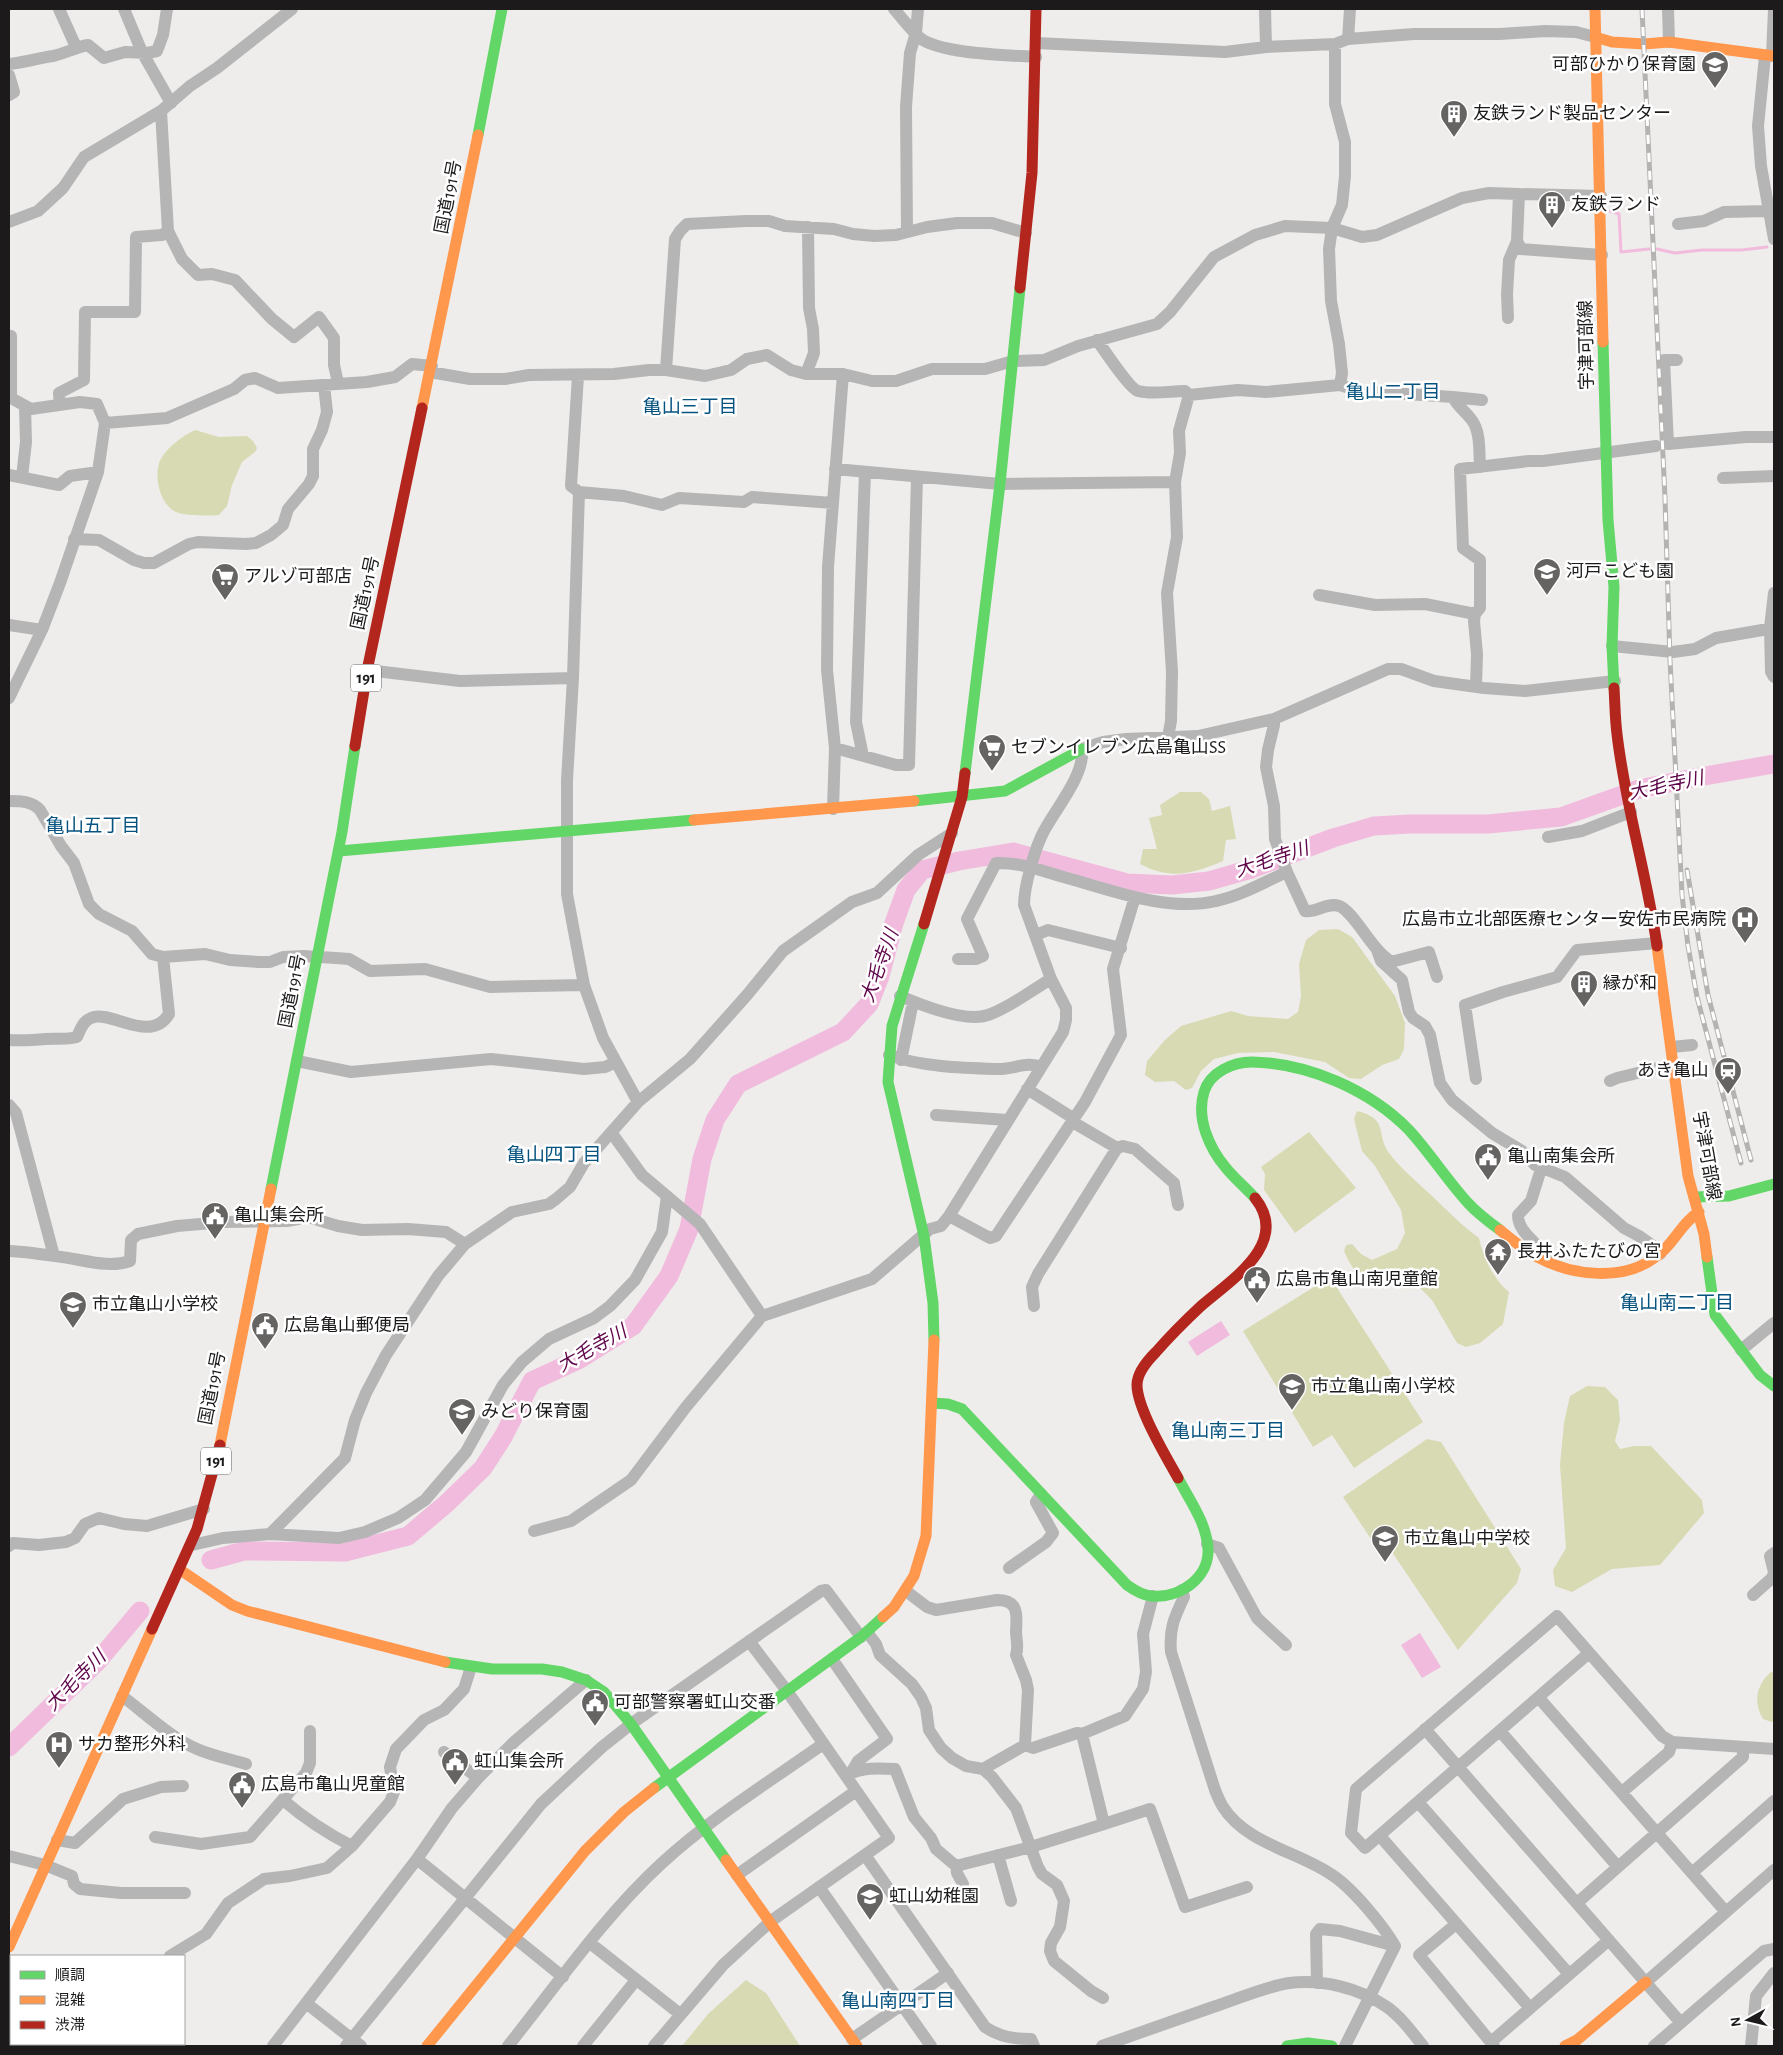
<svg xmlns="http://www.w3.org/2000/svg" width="1783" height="2055" font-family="'Alegreya Sans','Noto Sans JP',sans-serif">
	<rect width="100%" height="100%" fill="#efedeb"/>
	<path fill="#d8dab3" d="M195,430l24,7 28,-1 6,5 4,7 -2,4 -13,10 -10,23 -5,21 -8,9c-10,1 -33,1 -43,-3 -17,-7 -24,-40 -14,-55 7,-11 22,-22 33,-27z
		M1180,792h21l8,7 3,12 18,-5 6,33 -10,1 -3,21c-30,13 -53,19 -83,3l3,-15h14l-8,-31 13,-3 -2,-10z
		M1338,929l14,8 43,59 10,27 -1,26 -5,10 -17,6 -21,14 -12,-1 -24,-16 -51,-10 -36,1 -24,6 -13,12 -9,17 -6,2 -12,-9 -19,1 -10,-7 2,-14 18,-21 16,-14 50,-15 17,5 40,3 10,-7 3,-16 -2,-32 7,-24 13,-10z
		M1357,1111c33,8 18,23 32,42 12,16 26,27 41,41 17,16 30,30 49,44 4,19 15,42 30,54l-6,32 -23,19 -14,4 -9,-4 -25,-43 -12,-12 -16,1c-15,-11 -38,-5 -48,-17 -5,-6 -9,-14 -12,-21l2,-6 6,-1 9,10 11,6 25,-11 8,-16 -4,-23 -26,-44 -13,-15 -8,-32z
		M1309,1132l47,56 -61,45 -31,-43 1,-16 -4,-7z
		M1330,1277l93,145 -69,46 -22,-33 -19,12 -70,-116z
		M1587,1386l18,1 13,13 2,20 -5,21 5,8 14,-3h17l51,54 2,13 -44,52 -48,4 -40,23 -17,-6 -2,-16 13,-22 -6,-83 4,-42 6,-27z
		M1427,1439l14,3 80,127 -4,14 -59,67 -68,-101 -9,5 -38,-57z
		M1771,1672l3,1v48l-2,1 -9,-3c-10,-17 -7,-34 8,-47z
		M746,1980l20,13 34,53h-118l26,-32z"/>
	<path fill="#f0bbdd" d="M1221,1321l9,14 -33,21 -9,-14z
		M1420,1633l21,34 -19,11 -21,-33z"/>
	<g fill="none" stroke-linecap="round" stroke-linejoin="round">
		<path stroke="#f0bbdd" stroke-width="3" d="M1610,211l9,3 2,38 28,-3
			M1657,249l18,4 27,-3h40l25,-3"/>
		<path stroke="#f0bbdd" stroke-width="19" d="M211,1560l33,-9 101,1 63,-16 39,-33 36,-35 20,-31 29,-56 48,-22 53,-33 36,-50 20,-47 13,-70 13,-39 23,-36 105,-52 26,-28 11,-28 14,-53 12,-33 16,-20 37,-9 54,-9 114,31 45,2 37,-4 42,-12 82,-31 41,-12 36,-2h78l73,-7 78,-28 60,-12 75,-13
			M9,1747l89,-86 42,-50"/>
		<path stroke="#b5b5b5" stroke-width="12" d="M59,9l17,38
			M124,9l18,43 29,51
			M894,9c8,9 17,21 26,29 20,16 89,17 116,19
			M1265,9l1,38
			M1668,9l1,33
			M1348,39l2,-30
			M1036,43l189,9 41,-5 69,-3 13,-5 66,-5h86l45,-3 31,1 19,5
			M1335,44v60l10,38v34l-3,29 -10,23 -3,21 2,52 8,43 3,29 -2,12
			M1765,56l-7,70 3,40 13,73
			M1772,56l2,-47
			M9,64c15,-1 29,-6 44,-8 11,-2 23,-9 35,-11l16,13 21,-6 22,1 10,-2 6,-16 4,-26
			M9,75l5,17 -5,3
			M161,111l7,120 14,28 16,16 14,-1 23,6 37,39 22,18 25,-20 15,21v27l4,18
			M1519,194l82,2
			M9,222l29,-11 25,-23 21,-31 77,-46 29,-25 27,-18 75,-59
			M1678,224l26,-3 20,-9 45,-1
			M907,232l-1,-125 4,-54 6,-20 2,-24
			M1508,318l-1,-24 2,-34 8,-19
			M9,336h2v62l20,11 49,-7 17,2 8,19 -7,49 -38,111 -18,47 -33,68
			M1097,340c7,10 33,49 41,51 14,4 32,0 47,0l4,4 49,-5 28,2 74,-7 19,6 94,6c4,9 12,14 18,22 10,12 8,33 9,48
			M1677,360h-13l4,84 78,-7h28
			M666,370l9,-131 5,-8 7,-7 59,-3h23l16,5 49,3 19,5 21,2 22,-1 31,-8 30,-4h35l34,10
			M430,372l40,7h35l24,-4 85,-1 35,-4h17l39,6 26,-6 16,-11 20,-4 24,15 15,4h37l29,7h24l36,-12h53l28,-8 31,-1 34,-14 79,-22 13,-12 44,-55 41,-22 30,-9 47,2 30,9 15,-2 85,-37 27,-5 30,1 -2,47 4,8 81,6
			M806,374l8,-21 -1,-24 -4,-21 -1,-81
			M578,376l-7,110 8,6 45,4 38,9 17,-7 65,4 8,-5 81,6
			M1453,397l29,3
			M60,405l-1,-12 25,-13 1,-68h50l1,-75 26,-2 6,-4
			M105,423l62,-5 67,-29 11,-9 10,-2 23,10 89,-6 28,-5 17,-13 20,2
			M835,469l165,15 175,-2
			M9,475l50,10 11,-9 28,-4
			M22,477l4,-35 -1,-36
			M1723,478l51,-2
			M579,492l-6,186 -6,102v114l17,91 19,53 35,64
			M74,539l25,1 35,20 10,3h10l35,-19 9,-2 48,2 10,-1 15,-8 12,-10 5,-16 21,-25 4,-8v-27l9,-19 5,-18 -3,-27
			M1774,593l-4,35 1,44 3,5
			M1319,595l56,10 50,-1 50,10
			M9,625l33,5
			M1612,646l61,6 22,-3 21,-11 58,-10
			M367,670l93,11 113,-3
			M1476,686l1,-32 -3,-33 1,-7 5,-6v-48l-17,-12 -3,-79 69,-8h14l113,-15
			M1274,719v6l-6,25 -2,17 8,39 1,33 12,33 18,39c11,2 22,-9 34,-5 12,4 28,33 38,43 4,5 9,9 14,13l38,-10 8,25
			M1168,737l3,-16 1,-49 -5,-79 10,-56 -2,-55 5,-29 -1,-22 10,-36
			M835,748l61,17h13l8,-288
			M863,756l-7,-34 9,-250
			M9,801c11,0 23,0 31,9l21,36 13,17 15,41 10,10 33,17 20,23 11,3 42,-3 25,6 29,2h11l13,-5 20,-1 33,2 13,1 21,12 55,-2 65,18 94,-2
			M833,809l2,-61 -8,-78 1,-103 15,-193
			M1548,837l34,-6 49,-19
			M1036,935l12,-5 73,18
			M1377,950l4,11 21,19 7,32 4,6 12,8 5,9 10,48 12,17 40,33 30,18 13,14 30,12 59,51 15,8 14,10 7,8
			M958,959h18l7,-3 -16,-37 29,-56c24,-1 49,9 71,15 47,13 100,34 149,23 25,-5 48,-19 71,-29
			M900,996c21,9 65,27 88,19 21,-7 44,-25 63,-36
			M9,1040c13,1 22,0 36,-1 11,-1 21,1 32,-2 3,-7 6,-16 14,-19 19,-9 59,27 78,-4l-6,-57
			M1672,1047l20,-2
			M889,1055c31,12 77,13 110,14 15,0 29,-8 42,-2
			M901,1060l12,-58
			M297,1061l54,11 140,-13 93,10 21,-2 11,-5
			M1476,1079l-11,-74 38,-13 54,-15 20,-27 80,-7
			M1610,1081l7,-3 57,-14
			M1027,1089l46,29 3,6 41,24
			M9,1105l7,8 38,143
			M936,1115l71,5
			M611,1132l31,43 58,49 62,92
			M1541,1169l-10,32 -13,14c0,20 24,29 31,47
			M949,1216l41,22 6,-2 89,-134 36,-67 -8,-66 22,-72
			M9,1251c20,1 39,4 59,7 20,3 42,10 62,3l1,-21 7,-6 39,-8 47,-4 63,-1 21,-4 30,9 24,4 46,-1 38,3 19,12
			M1034,1306l-2,-19 6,-13 79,-126 6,-2 12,3 39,34 4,22
			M1741,1350l33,-27
			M534,1531l37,-10 60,-41 55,-73 76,-91 110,-37 58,-50 11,-3 8,-10 114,-184 3,-12v-12l-15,-29 -27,-74c0,-18 11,-58 20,-74 12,-23 41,-56 38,-82l21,-7 23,-3 72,-3 76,-17 114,-50h13l33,12 50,7 41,3 90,-10
			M270,1534l69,4 26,-6 33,-14 27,-18 41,-48 37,-67 19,-23 27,-23 45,-21 16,-12 25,-26 27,-48 5,-36
			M1207,1544l12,4 38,70 29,27
			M192,1545l31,-7 47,-4 75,-76 10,-38 11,-27 20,-38 52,-79 27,-32 47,-32 37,-8 7,-5 14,-12 14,-24 54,-61 52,-43 57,-64 36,-44 69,-49 25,-9 41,-38 34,-22
			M9,1546l4,-3 26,2 27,-3 9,-4 10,-14 14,-6 25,6 23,2 57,-17
			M1774,1553l-4,3 4,16
			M1009,1568l37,-26 7,-9 -17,-31 5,-8
			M1182,1590l2,7c-10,21 -15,32 -13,55l44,138c2,5 5,12 8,17 23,36 72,44 106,66 21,12 54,52 66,73l-50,100
			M906,1591l21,16 9,3 61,-10c22,0 20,15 19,31 0,9 3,15 0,24l10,25 2,10 -3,55 8,3 44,-15 5,1
			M1753,1595l19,-17 2,-5
			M867,1632l9,12 4,11 32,29 9,13 5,11 3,22 12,18 11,10 14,8 17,3 9,8 24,31 22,59 4,7 15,11 7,16 -4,26 -9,16 -1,8 4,10 37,30 12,7
			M1589,1653l-224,195 -14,-15 5,-44 201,-173 105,120 10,6 102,7
			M832,1659l55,80 -29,22 -7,12
			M122,1696c23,17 49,42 75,53 16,7 33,10 49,15
			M1539,1698l187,214
			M1425,1729l256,294
			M1500,1731l118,136
			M444,1752l34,26
			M983,1769l42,-24
			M846,1776c15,-9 32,-8 49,-7l19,48 17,21 5,11 20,17 1,7 6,11
			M1622,1792l47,-40 3,-10
			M283,1800c21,18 43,33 69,46
			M1418,1802l151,172
			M1104,1824l46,-15 35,98 62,-20
			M1380,1836l150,172
			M155,1837l46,7 49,-7 56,-64 4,-10v-32
			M57,1840l18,3 48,-44 38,-12 22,-1
			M865,1855l120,172c15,10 29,12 46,12l3,7
			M998,1855l13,46
			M9,1856l36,9 27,11 2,8 6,5 41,4h64
			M417,1859l146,118
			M956,1866l75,-19 73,-23 -22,-90 43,-18 18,-27 3,-17 -3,-38 10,-38
			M1693,1872l81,-71
			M737,1875l119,-84
			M819,1887l112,159
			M1577,1903l166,-146v-10
			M1456,1924l-37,31 75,91
			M590,1943l90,71
			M170,1956l36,-22 22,-31 36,-24 26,-3 37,-8 25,-22 38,-44 4,-10 -4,-25 6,-18 28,-29 20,-10 20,-21 7,-22
			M1646,1982l128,-112
			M1317,1983l-1,-49 4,-5 20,2 55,15
			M306,2003l55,43
			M852,2039l96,-66
			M1491,2042l118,-102
			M161,2044v2
			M273,2046l144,-187 35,-51 26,-30 36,-36 72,-62
			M346,2046l195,-242 61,-57 29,-23 190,-133 5,-1 35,47
			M508,2046c48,-60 97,-131 154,-183 49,-45 107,-81 161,-119
			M583,2046l53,-66
			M654,2046l69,-81 48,-44 118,-83 -102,-147 -38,-50
			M1102,2046c37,-13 74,-26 111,-39 25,-8 51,-20 76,-24 34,-4 70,5 98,24 14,10 25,25 36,39
			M1654,2046l110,-95 10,-2
			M1751,2046l5,-50 18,-23"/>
		<path stroke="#63d668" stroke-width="11" d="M478,135l24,-126
			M1603,342l5,178 6,67 -2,59 2,42
			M965,773l35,-289 20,-196
			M914,801l91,-10 77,-42
			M339,851l355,-31
			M924,924l-32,102 -4,56 36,154 9,67 1,37
			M271,1189l71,-357 13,-86
			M1694,1197l35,-1 45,-12
			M1255,1198c-9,-10 -20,-19 -29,-30 -17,-20 -30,-50 -22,-76 6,-20 29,-30 48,-30 56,1 118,28 157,68 21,23 38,50 59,73 10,11 21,19 32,27
			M1707,1257l8,58 45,60 14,11
			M932,1403l16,1 14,5 165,176c7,5 15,10 24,11 28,3 59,-18 57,-48 -2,-26 -18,-47 -30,-70
			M445,1662l47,7h50l20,3 24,8 18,12 27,32 95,136
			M654,1788l207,-151 22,-20
			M1287,2046l21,-3 24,3"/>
		<path stroke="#ff974d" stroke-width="11" d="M1595,9l8,333
			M1595,37l17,5 32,2 25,-2 105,14
			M422,408l56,-273
			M694,820l220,-19
			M1657,946l31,230 16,58 3,23
			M1500,1230c12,10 24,20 37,27 36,19 87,25 120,-1 17,-12 24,-33 42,-44
			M220,1445l51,-256
			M179,1569l53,36 15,6 198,51
			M883,1617l11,-10 20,-31 12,-40 8,-196
			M726,1860l131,186
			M9,1947l143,-318
			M427,2046l158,-195 39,-39 30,-24
			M1565,2046l12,-6 69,-58"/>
		<path stroke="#b3261e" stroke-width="11" d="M1020,288l12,-115 4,-164
			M1614,688c1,15 1,31 3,46 8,71 30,140 40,212
			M355,746l13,-80 54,-258
			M924,924l38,-127 3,-24
			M1178,1478c-12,-21 -41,-70 -41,-93 0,-12 11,-25 19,-33 14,-16 29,-31 45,-46 30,-26 90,-63 54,-108
			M152,1629l45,-100 23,-84"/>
		<defs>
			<path id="rail" d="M1642,9l23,489 5,162 12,235 6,51 9,51 44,166
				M1687,870l21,125 43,165"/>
		</defs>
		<use href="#rail" stroke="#b4b3b2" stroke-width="5"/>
		<use href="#rail" stroke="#fff" stroke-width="3" stroke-dasharray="9" stroke-linecap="butt"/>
	</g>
	<defs>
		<symbol id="school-pin" viewBox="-11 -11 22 30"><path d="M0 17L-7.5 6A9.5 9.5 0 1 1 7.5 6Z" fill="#666463" stroke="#fff"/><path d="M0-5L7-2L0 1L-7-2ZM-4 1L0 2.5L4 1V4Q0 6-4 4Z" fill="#fff"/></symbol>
		<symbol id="building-pin" viewBox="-11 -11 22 30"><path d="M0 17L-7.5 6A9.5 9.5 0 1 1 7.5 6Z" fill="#666463" stroke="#fff"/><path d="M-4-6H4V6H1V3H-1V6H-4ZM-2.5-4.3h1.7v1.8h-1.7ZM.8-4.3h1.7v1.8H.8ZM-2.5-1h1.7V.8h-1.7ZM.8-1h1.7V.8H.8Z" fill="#fff"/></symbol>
		<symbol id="supermarket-pin" viewBox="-11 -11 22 30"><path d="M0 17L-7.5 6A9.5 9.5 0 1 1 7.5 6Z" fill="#666463" stroke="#fff"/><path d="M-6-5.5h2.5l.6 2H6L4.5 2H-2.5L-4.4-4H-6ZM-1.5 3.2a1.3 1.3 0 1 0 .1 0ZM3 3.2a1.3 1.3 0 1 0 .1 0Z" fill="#fff"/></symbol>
		<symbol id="hospital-pin" viewBox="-11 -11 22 30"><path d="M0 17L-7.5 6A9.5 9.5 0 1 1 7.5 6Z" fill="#666463" stroke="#fff"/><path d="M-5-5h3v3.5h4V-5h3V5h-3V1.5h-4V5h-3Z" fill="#fff"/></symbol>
		<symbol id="station-pin" viewBox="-11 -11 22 30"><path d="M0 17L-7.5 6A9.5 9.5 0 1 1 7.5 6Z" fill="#666463" stroke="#fff"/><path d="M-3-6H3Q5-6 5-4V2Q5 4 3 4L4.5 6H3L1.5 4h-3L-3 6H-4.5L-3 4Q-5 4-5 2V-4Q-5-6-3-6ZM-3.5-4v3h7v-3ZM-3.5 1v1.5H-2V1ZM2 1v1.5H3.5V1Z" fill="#fff"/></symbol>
		<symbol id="civic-pin" viewBox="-11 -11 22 30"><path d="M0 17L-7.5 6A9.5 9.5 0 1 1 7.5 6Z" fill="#666463" stroke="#fff"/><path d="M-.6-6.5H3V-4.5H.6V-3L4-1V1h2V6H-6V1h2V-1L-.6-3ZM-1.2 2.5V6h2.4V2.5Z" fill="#fff"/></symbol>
		<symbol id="temple-pin" viewBox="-11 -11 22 30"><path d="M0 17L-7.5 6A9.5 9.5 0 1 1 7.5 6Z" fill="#666463" stroke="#fff"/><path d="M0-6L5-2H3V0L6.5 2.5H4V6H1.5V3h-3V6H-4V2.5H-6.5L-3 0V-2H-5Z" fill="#fff"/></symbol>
	</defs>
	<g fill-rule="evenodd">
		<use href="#school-pin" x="1699" y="49" width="32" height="43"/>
		<use href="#building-pin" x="1438" y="98" width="32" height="43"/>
		<use href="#building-pin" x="1536" y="189" width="32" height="43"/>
		<use href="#school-pin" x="1531" y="556" width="32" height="43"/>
		<use href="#supermarket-pin" x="209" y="561" width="32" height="43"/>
		<use href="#supermarket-pin" x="976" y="732" width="32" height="43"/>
		<use href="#hospital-pin" x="1729" y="904" width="32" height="43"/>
		<use href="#building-pin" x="1568" y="968" width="32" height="43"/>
		<use href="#station-pin" x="1712" y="1055" width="32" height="43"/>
		<use href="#civic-pin" x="1472" y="1141" width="32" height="43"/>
		<use href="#civic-pin" x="199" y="1200" width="32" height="43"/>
		<use href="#temple-pin" x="1482" y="1236" width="32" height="43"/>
		<use href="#civic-pin" x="1241" y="1264" width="32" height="43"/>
		<use href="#school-pin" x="57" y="1289" width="32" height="43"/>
		<use href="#civic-pin" x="249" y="1310" width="32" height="43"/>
		<use href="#school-pin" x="1276" y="1371" width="32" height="43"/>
		<use href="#school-pin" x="446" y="1396" width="32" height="43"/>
		<use href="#school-pin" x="1369" y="1523" width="32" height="43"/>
		<use href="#civic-pin" x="579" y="1687" width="32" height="43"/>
		<use href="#hospital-pin" x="43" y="1729" width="32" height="43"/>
		<use href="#civic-pin" x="439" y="1746" width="32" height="43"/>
		<use href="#civic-pin" x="226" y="1769" width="32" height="43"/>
		<use href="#school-pin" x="854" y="1881" width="32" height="43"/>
	</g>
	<g text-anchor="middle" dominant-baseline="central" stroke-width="5" stroke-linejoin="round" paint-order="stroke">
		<g fill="#fff" stroke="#605f5f" stroke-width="1">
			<rect x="351" y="664.5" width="30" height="27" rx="4"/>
			<rect x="201" y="1447.5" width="30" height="27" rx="4"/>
		</g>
		<g font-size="16" font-weight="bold" fill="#1c1a1a">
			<text x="366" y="678">191</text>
			<text x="216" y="1461">191</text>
		</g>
		<g font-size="18" fill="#1c1a1a" stroke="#fff" text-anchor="start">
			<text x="1696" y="65" text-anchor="end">可部ひかり保育園</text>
			<text x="1473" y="114">友鉄ランド製品センター</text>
			<text x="1571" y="205">友鉄ランド</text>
			<text x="1566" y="572">河戸こども園</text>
			<text x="244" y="577">アルゾ可部店</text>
			<text x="1011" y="748">セブンイレブン広島亀山SS</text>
			<text x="1726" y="920" text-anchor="end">広島市立北部医療センター安佐市民病院</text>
			<text x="1603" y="984">縁が和</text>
			<text x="1709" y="1071" text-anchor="end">あき亀山</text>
			<text x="1507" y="1157">亀山南集会所</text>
			<text x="234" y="1216">亀山集会所</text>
			<text x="1517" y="1252">長井ふたたびの宮</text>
			<text x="1276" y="1280">広島市亀山南児童館</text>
			<text x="92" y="1305">市立亀山小学校</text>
			<text x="284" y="1326">広島亀山郵便局</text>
			<text x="1311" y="1387">市立亀山南小学校</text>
			<text x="481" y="1412">みどり保育園</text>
			<text x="1404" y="1539">市立亀山中学校</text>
			<text x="614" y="1703">可部警察署虹山交番</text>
			<text x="78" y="1745">サカ整形外科</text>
			<text x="474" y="1762">虹山集会所</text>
			<text x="261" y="1785">広島市亀山児童館</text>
			<text x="889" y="1897">虹山幼稚園</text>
		</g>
		<g font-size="18" fill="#1c1a1a" stroke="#fff">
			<text transform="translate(449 197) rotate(-79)">国道191号</text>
			<text transform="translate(1587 345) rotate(-91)">宇津可部線</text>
			<text transform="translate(366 593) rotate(-78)">国道191号</text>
			<text transform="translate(293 991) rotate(-79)">国道191号</text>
			<text transform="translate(1706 1156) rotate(80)">宇津可部線</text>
			<text transform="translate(213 1388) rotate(-79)">国道191号</text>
		</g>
		<g font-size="19" fill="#065380" stroke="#fff">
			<text x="1393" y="392">亀山二丁目</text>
			<text x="690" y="407">亀山三丁目</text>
			<text x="93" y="826">亀山五丁目</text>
			<text x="554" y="1155">亀山四丁目</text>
			<text x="1677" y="1303">亀山南二丁目</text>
			<text x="1228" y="1431">亀山南三丁目</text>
			<text x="898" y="2001">亀山南四丁目</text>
		</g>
		<g font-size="19" font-style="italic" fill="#60064b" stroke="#fff">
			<text transform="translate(1666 786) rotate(-12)">大毛寺川</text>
			<text transform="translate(1272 860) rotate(-18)">大毛寺川</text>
			<text transform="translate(880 966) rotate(-70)">大毛寺川</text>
			<text transform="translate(592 1349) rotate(-29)">大毛寺川</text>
			<text transform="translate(76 1681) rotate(-45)">大毛寺川</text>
		</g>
	</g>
	<rect width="1783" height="2055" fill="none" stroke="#1c1a1a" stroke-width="20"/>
	<rect x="10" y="1955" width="175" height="90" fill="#ffffff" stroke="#a4a3a3"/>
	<rect x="20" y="1971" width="25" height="8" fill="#63d668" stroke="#a4a3a3"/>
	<text x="55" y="1980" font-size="15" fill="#1c1a1a">順調</text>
	<rect x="20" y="1996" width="25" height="8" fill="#ff974d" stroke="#a4a3a3"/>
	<text x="55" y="2005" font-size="15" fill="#1c1a1a">混雑</text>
	<rect x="20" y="2021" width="25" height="8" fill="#b3261e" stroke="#a4a3a3"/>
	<text x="55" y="2030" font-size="15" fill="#1c1a1a">渋滞</text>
	<g transform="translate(1748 2020) rotate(262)" stroke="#ffffff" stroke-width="4" paint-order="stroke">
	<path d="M0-4L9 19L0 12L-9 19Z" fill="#1c1a1a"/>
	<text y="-8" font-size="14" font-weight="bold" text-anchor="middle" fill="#1c1a1a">N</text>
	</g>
</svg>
